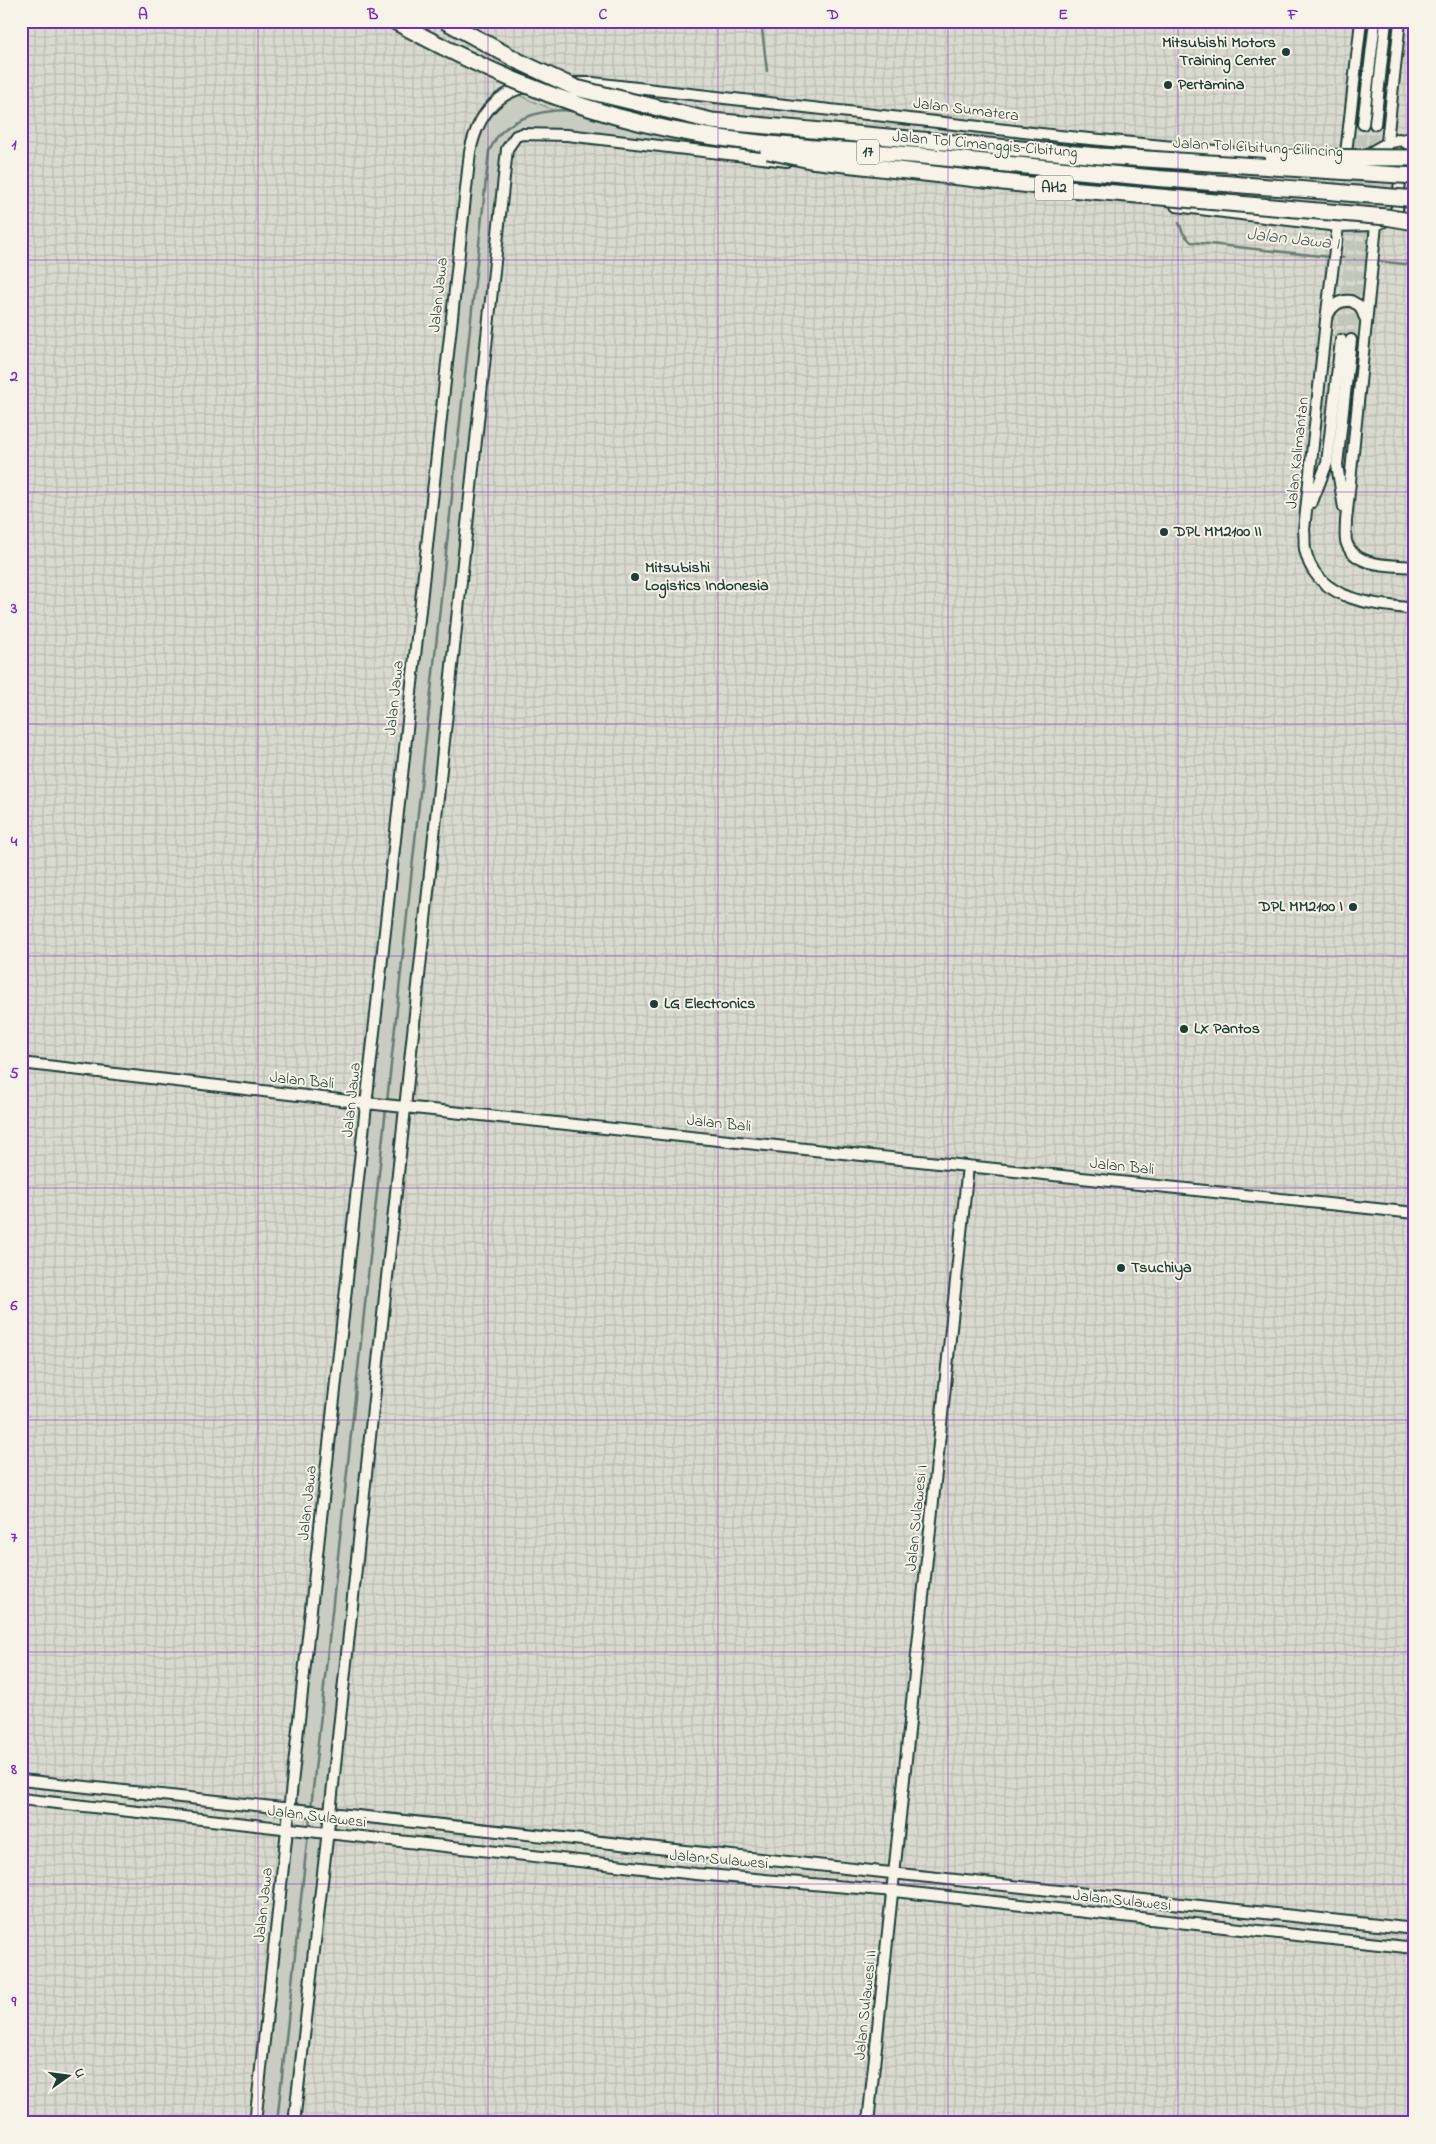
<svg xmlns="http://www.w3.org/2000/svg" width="1436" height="2144" font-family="'Indie Flower',sans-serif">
	<defs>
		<pattern id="industrial-grid" width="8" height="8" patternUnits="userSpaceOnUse" patternTransform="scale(1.25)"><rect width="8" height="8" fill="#d9dacf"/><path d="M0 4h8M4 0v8" fill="none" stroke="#babcb2"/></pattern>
	</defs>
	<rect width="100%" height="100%" fill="#eae8dd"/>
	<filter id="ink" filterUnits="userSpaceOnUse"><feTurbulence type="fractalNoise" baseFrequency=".02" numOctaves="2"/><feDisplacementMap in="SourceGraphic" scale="10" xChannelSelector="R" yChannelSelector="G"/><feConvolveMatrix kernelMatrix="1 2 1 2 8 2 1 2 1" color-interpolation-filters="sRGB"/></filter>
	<g filter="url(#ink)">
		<path fill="url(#industrial-grid)" d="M21,21h1394v2102h-1394z"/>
		<path fill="#c8ccc1" stroke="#74847a" d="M511,92l45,19 7,-1 119,29 8,12 -168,-17 -11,7 -181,1672 -40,-5 180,-1656 11,-35z
			M288,1828l40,5 -34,290h-39z"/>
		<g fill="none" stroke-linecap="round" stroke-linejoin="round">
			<path stroke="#6a7c72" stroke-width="2.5" d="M761,21l6,50
				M662,120l27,3
				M923,148l94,9
				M1179,223l4,10 8,9 139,15
				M1336,257l34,4
				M1375,261l40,4
				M387,1102l102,-951c3,-4 5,-10 8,-14 17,-21 52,-29 77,-26
				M311,1808l75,-700
				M309,1828l1,-14
				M277,2123l31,-290"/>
			<path stroke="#c1c6bb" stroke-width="10" stroke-dasharray="10 5" stroke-linecap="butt" d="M1341,340l22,-216
				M1351,340l24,-216"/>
			<defs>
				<path id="minor" d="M574,83h19l466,53 219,21
					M1363,124l12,-103
					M1375,124l11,-103
					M1399,139l16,9
					M1364,156l23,-13 28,-6
					M1345,162l16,-141
					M1384,169l16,-148
					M1176,206l162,20 38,-1 15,-7
					M1389,218l8,-9 3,-28 -6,-10
					M1376,225l-30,296c0,6 -1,14 0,20 7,27 46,24 69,26
					M1338,226l-12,94 -22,210c1,6 0,13 1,19 10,52 68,55 110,60
					M1328,315c4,-10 12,-15 23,-14l9,5 6,14
					M1312,502l15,-39 14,-123
					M1344,508l-7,-43 14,-125
					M21,1063l345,40 1049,110
					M21,1780l1394,149
					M21,1799l675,75 198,17 521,57
					M255,2123l215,-1971c10,-50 39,-69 90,-69
					M294,2123l36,-310 177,-1664 9,-13 6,-2 45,1 220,26
					M868,2123l100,-957"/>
			</defs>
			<use href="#minor" stroke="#1f3d34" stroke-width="14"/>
			<use href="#minor" stroke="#f7f3e8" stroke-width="10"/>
			<defs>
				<path id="highway-bridge" d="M394,21c80,44 163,82 252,103 90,22 185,24 277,32 76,7 153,15 230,22 87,7 175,13 262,21
					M445,21l75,41 56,26 136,33 387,35 316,20
					M768,151l42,9 237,27 339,30 29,5
					M1273,157l142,1"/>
			</defs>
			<use href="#highway-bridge" stroke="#1f3d34" stroke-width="19" stroke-linecap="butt"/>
			<use href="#highway-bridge" stroke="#f7f3e8" stroke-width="15"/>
		</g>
	</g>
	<path fill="none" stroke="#7b2cbf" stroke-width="1" stroke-opacity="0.55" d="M258,21v2102M488,21v2102M718,21v2102M948,21v2102M1178,21v2102M21,260h1394M21,492h1394M21,724h1394M21,956h1394M21,1188h1394M21,1420h1394M21,1652h1394M21,1884h1394"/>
	<g fill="#1f3d34" stroke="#f7f3e8" stroke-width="2">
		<circle cx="1286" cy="52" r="5"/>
		<circle cx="1168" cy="85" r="5"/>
		<circle cx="1164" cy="532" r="5"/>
		<circle cx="635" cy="577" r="5"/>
		<circle cx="1353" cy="907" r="5"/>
		<circle cx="654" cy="1004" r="5"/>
		<circle cx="1184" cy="1029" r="5"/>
		<circle cx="1121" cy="1268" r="5"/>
	</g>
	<g text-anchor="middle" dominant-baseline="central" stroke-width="4" stroke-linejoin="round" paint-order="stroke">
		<g fill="#f7f3e8" stroke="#60746a" stroke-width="1">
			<rect x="857" y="139.5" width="22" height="25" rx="4"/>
			<rect x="1035" y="175.5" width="38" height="25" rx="4"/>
		</g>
		<g font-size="15" font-weight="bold" fill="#1f3d34">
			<text x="868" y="152">17</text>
			<text x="1054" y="188">AH2</text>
		</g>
		<g font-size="16" font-weight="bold" fill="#1f3d34" stroke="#f7f3e8" text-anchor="start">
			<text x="1276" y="43" text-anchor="end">Mitsubishi Motors<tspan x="1276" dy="18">Training Center</tspan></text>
			<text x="1178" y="85">Pertamina</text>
			<text x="1174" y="532">DPL MM2100 II</text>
			<text x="645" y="568">Mitsubishi<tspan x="645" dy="18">Logistics Indonesia</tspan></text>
			<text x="1343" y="907" text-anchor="end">DPL MM2100 I</text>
			<text x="664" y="1004">LG Electronics</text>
			<text x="1194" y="1029">LX Pantos</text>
			<text x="1131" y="1268">Tsuchiya</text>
		</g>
		<g font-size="16" fill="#1f3d34" stroke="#f7f3e8">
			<text transform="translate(966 110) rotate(7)">Jalan Sumatera</text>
			<text transform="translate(985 145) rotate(5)">Jalan Tol Cimanggis–Cibitung</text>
			<text transform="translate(1258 148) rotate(3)">Jalan Tol Cibitung–Cilincing</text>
			<text transform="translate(439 295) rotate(-84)">Jalan Jawa</text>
			<text transform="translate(1298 453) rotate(-84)">Jalan Kalimantan</text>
			<text transform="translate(395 698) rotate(-84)">Jalan Jawa</text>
			<text transform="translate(302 1081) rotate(6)">Jalan Bali</text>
			<text transform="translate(352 1100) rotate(-84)">Jalan Jawa</text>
			<text transform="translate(719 1124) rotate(6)">Jalan Bali</text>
			<text transform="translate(1122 1167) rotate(6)">Jalan Bali</text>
			<text transform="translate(308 1503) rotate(-84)">Jalan Jawa</text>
			<text transform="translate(917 1518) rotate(-84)">Jalan Sulawesi I</text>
			<text transform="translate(317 1817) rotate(7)">Jalan Sulawesi</text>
			<text transform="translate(719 1860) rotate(5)">Jalan Sulawesi</text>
			<text transform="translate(1122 1901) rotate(6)">Jalan Sulawesi</text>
			<text transform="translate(264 1905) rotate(-84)">Jalan Jawa</text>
			<text transform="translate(866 2005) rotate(-84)">Jalan Sulawesi II</text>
		</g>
		<g font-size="18" font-style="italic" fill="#445c53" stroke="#f7f3e8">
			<text transform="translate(1293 240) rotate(6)">Jalan Jawa I</text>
		</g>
	</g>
	<rect width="1436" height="2144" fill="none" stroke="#f7f3e8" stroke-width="55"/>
	<g transform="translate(68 2076) rotate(76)" stroke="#f7f3e8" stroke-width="4" paint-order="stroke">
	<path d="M0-4L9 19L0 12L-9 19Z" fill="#1f3d34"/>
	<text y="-8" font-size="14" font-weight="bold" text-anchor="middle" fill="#1f3d34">U</text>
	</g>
	<rect x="28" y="28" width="1380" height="2088" fill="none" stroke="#7b2cbf" stroke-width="2"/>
	<g font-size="16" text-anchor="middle" font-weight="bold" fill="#7b2cbf">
		<text x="143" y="19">A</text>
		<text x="373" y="19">B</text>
		<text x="603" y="19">C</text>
		<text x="833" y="19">D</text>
		<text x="1063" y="19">E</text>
		<text x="1293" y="19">F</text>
		<text x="14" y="149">1</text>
		<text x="14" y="381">2</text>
		<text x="14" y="613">3</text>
		<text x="14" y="846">4</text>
		<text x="14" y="1078">5</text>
		<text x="14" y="1310">6</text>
		<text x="14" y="1542">7</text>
		<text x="14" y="1774">8</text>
		<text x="14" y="2006">9</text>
	</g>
</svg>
